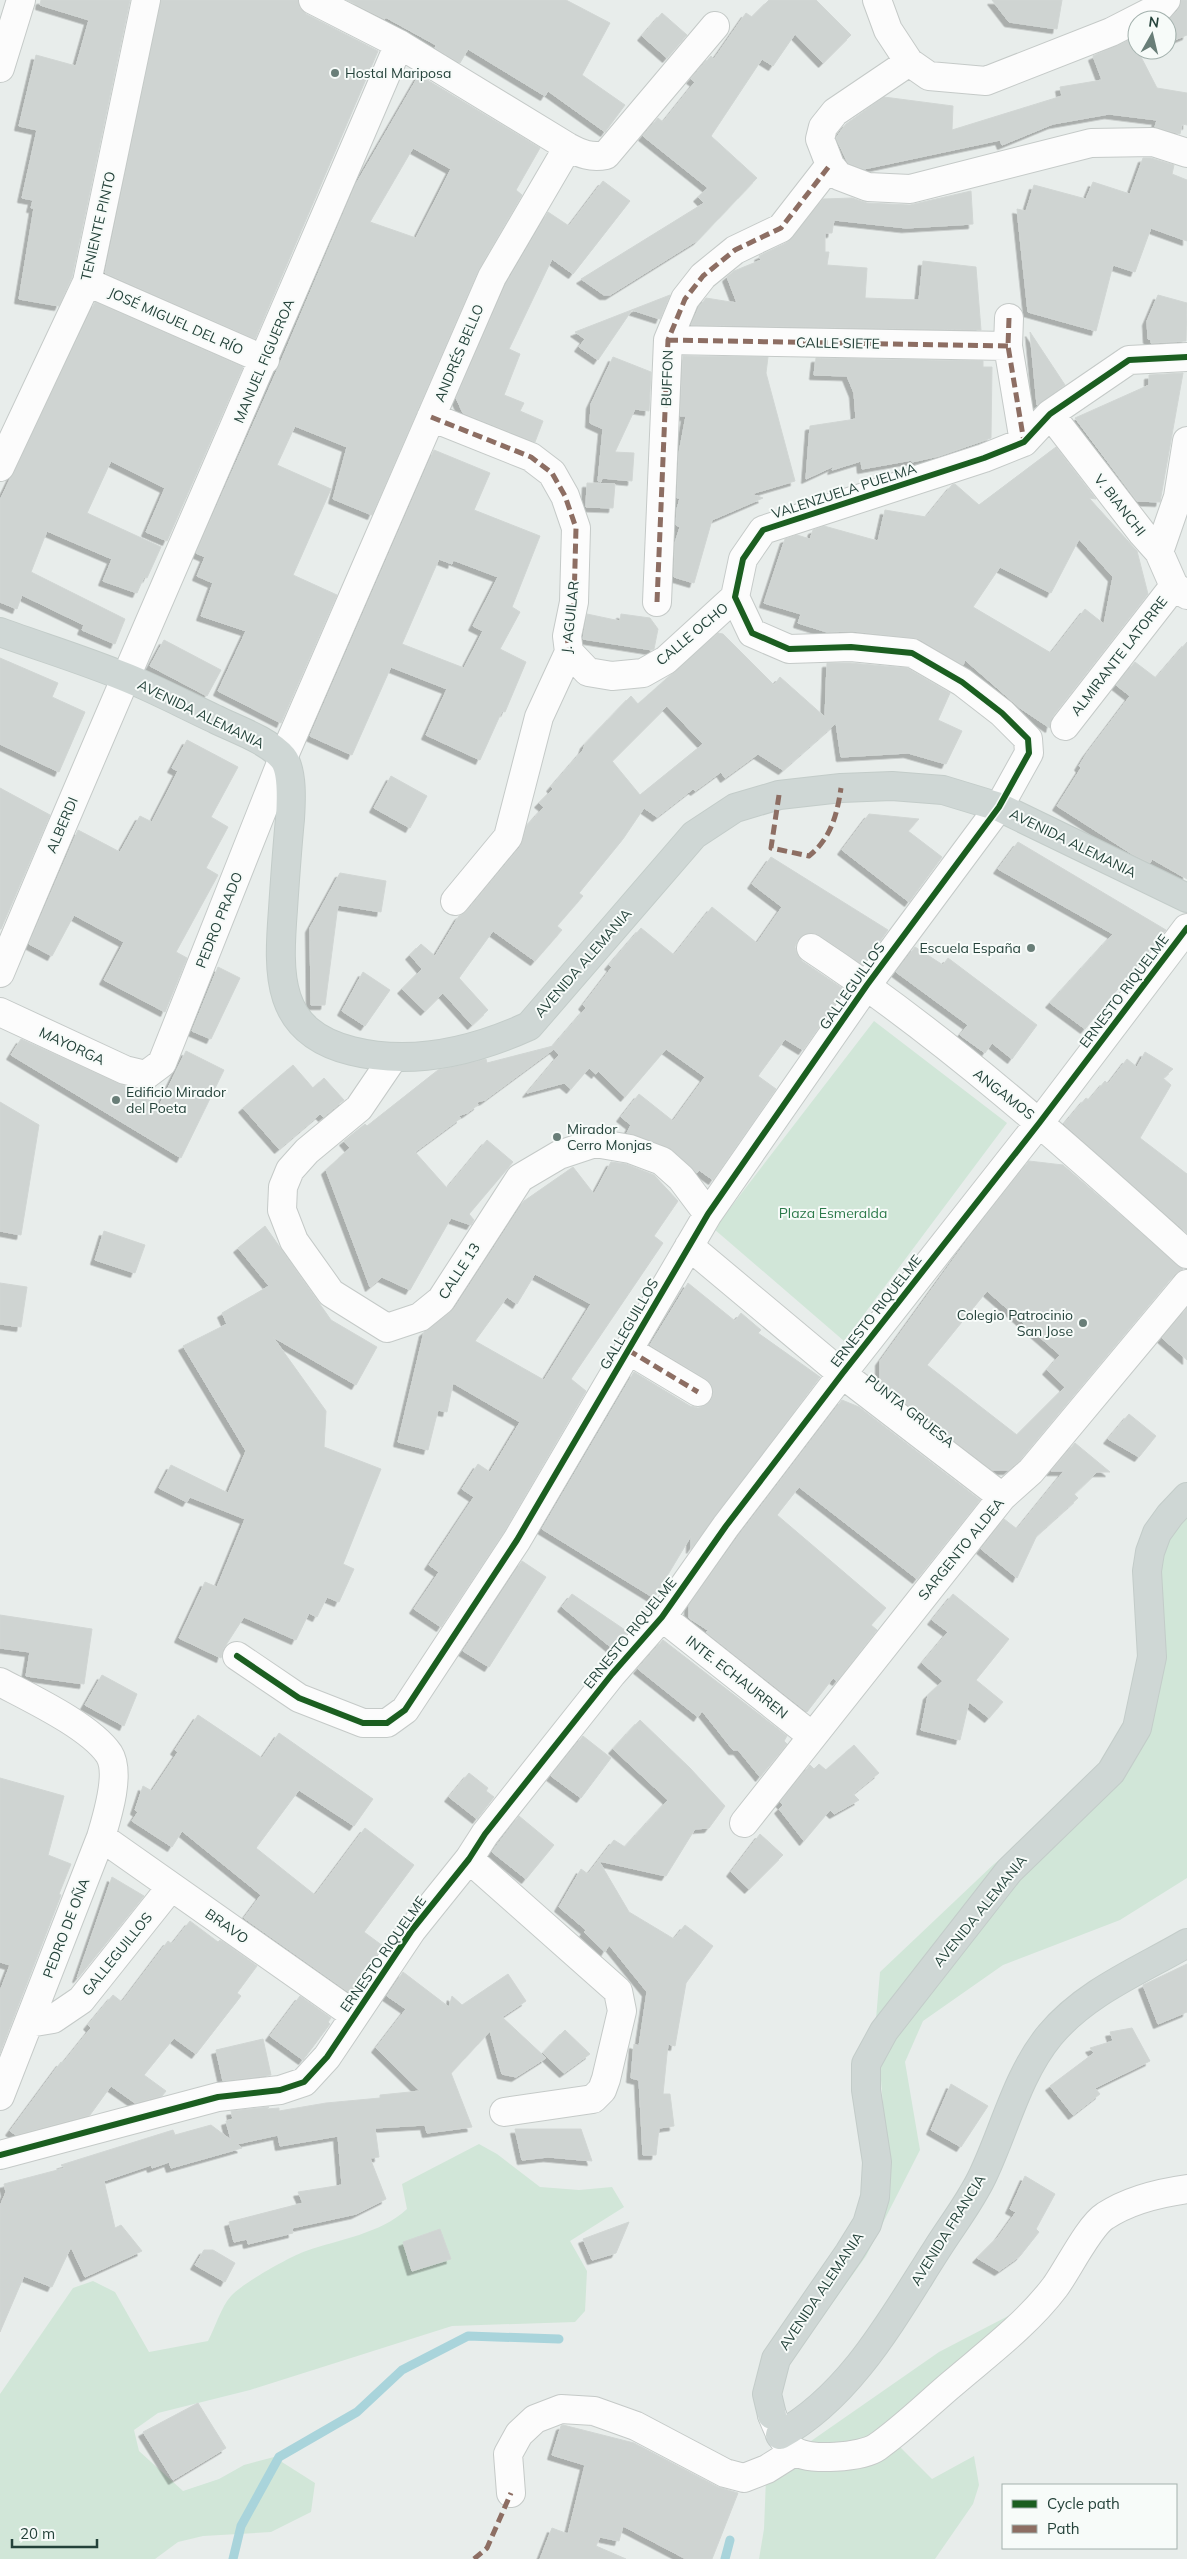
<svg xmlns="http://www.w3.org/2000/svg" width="1187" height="2559" font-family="Mulish,sans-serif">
	<defs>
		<filter id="shadow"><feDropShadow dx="-4.5" dy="4.5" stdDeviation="0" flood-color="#0004"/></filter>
	</defs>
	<rect width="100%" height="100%" fill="#e8edeb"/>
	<path fill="#d1e6d8" d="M874,1021l133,102 -163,218 -130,-112z
		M1187,1505v373l-67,42 -117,45 -80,56 -18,41 15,88 -54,106 -67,94 88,-196 -11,-135 4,-47 114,-108 96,-69 41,-62 28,-211z
		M479,2144l18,10 43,33 39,3 33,-3 12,20 -54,34 17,30 -2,40 -10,11 -123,4 -202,64 -92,23 -24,17 5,21 44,40 36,-12 25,-14 30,-8 41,26 -4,29 -40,20 -68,4 -25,6 -23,17h-155v-165l73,-106 20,-7 22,11 34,60 59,-11c7,-13 13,-34 23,-45 12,-13 58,-39 75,-45 34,-12 74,-17 101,-42l-5,-25z
		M1010,2315l8,15 -119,116 33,33 42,-23 5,29 -6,19 -38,55h-176l5,-30 2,-51 35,-30 138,-96z"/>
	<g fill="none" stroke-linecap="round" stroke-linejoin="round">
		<path stroke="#a9d4db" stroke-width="9" d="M233,2559l8,-33 38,-69 78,-45 45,-42 66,-34 91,3
			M725,2559l5,-19"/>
	</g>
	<path fill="#cfd4d2" stroke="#d1d6d4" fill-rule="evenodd" filter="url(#shadow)" d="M41,0h89l-58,277 -13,29 -40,-7 15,-91h-3l2,-8 -11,-2 15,-68 -18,-4 17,-71 40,11 13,-46 -49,-15z
		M161,0h137l2,8 6,6 72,37 -123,288 -150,-66z
		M347,0h219l44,23 -28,52 43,30 -20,27 -57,-41 -3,5 -77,-47 -8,14 -25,-15 1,-3 -51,-28v2z
		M769,0h47l35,35 -28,28 -28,-29 -22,32 -11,-7 -51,77 46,42 -59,62 -88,55h-6l-23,-16 123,-76 -6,-6 10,-9 -65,-52 15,-18 5,4 32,-40 -4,-3 20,-23 3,3 32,-46 6,4z
		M992,0h70l-5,29 -48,-7z
		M1181,0h6v35l-20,8v-22l11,-11z
		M662,13l25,22 -20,23 -25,-22z
		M1137,36v14h11l-9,3 18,35 30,5v32l-5,-1 -2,10 -25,-7 2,-7 -48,-6 -56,10 -51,21 -2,-5 -136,29 -16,-6 -12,-25 10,-14 38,-27 69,9 -1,24 110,-34 -2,-9 42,-7 -9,-24z
		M419,75l121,73 -24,42 6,5 -44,76 -106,244 -39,-16 14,-52 -52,-21 -18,39 54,24 -38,86 44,20 -56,128 -63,-32 28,-60 -45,-15 12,-33 -16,-7 8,-19 -9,-4 83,-187 77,-182zM413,148l38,21 -35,69 -46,-16z
		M1143,158h8l23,7 -2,9 15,6v61l-36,-13 -16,44 -22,-7 -17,66 -68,-19 -11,-103 9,2 8,-26 52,14 7,-17 37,12z
		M603,181l27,20 -57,73 -21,-15 -43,90 11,5 -16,41 20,8 -4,8 23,10 -8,21 -72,-29 -7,-15 50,-114 42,-72 21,14z
		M971,191l2,33 -67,4 -72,-8 -2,13h-7v19h4l-2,13 40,3 -2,30 54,2 4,-39 53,6 5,63 -290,-5 8,-18 7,-9 31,5 -10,-26 7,-6 27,-11 -2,-4 29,-14 35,-43 29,-1 15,5 43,2z
		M670,295l-10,24 -28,-9 -34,50 -19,-13 6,-8 -10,-7z
		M1158,295l29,8 -1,38 -35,2v-3l-3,-1 -1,-18z
		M95,302l148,65 -76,174 -21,-9 19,-44 -54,-27 -24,52 74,34 -14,31 -3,-1 -7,16 -34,-12 9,-22 -65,-28 -16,41 94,47 -10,25 -33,-14 2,-5 -62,-30 -5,14 -17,-7v-102z
		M1030,332l35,53 -28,20z
		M683,356l85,1 -2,16 29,108 -44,13 12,4 -51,22 -18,63 -20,-6 1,-34 5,-16 -4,-2 1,-16 3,-11h-3l2,-45 7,-37h-6z
		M613,357l38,15 -2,39 -14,-2 -20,43 19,1 -2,28 -30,-3 -1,4 -3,-1 5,-52 -13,-6 1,-19z
		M816,358l167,3v6h9l-1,71 -52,18 -27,6v-2l-50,9 -1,-8 -29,9 2,-4 -28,13 4,-53 46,-7 -2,-26 -7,-17 -33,-1z
		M1183,373l-23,129 -23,-1 -62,-83 74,-33v-10z
		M1056,447l40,52 -7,-1 48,53 11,43 -95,122 -3,12 -30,-20 -55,-48 -2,5 -44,-26 -67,-8 -25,1 -29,-9 3,-9 -37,-11 21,-64 12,-4 13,4 3,-9 11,-4 54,15 7,-31 41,7 26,-32 3,-1 24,21zM1079,539l34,38 -9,47 -19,-15 -34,44 -78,-46 27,-40 51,26z
		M434,450l56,23 -16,37 66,26 -28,71 8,5 -20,37 26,13 -21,50 -3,-1 -22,49 -54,-25 21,-46 -56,-22 -39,88 -42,-19zM439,559l13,5 1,-4 45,17 -25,49 10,5 -19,37 -62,-24z
		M587,483l28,1 -2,24 -27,-1z
		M587,614l33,7 1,-7 29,4 8,11 -4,20 -2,1 -69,-11z
		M718,633l5,1 51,51 6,-8 45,40 2,-54h23l57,5 43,25 -12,27 24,11 -16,33 -38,-11 -67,4 -5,-34 -53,47 -25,-16 -33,24 -4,-6 -26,19 -2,-2 -36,28 -13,-9 -21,31 -44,54 4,3 -26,30 5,4 -27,31 -42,-30 -34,47 29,32 -16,15 -29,-32 -18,18 -23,-22 20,-20 -12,-14 11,-11 14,12 24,-40 8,-5 53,-64 7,-21 17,-19 -5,-4 14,-14 -2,-2 32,-37 2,-6 46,-48 7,8zM667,706l36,38 -63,51 -28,-34z
		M164,640l57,30 -14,26 -57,-30z
		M1187,642v237l-35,-20 -2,4 -18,-9 -75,-48 24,-38 -2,-2 8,-13 43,-57 -14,-11 19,-23 21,16z
		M0,658l58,25 -6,14 33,15 -26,60 -59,-28z
		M187,740l51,27 -27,50 17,10 -22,41 12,7 -42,77 11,6 -22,54 -61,-32 20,-38 -50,-27 -22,41 -23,-12 49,-114 42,22 20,-36 12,6 26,-51 -6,-3z
		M391,776l36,20 -17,32 -36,-20z
		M0,788l50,27 -49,114h-1z
		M869,814l50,5 -11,12 34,26 -33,45 -67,-52z
		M1018,842l148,88 -81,99 -35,-26 63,-69 -115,-65z
		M771,857l117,73 -25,35 -44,-30 -6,-2 -8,1 -7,5 -3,8 2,7 5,7 43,29 -42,60 -18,-11 -27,37 18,13 -63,91 -14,-10 -2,3 -29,-26 -41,-14 4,-8 -10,-8 18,-23 34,27 32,-44 -39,-28 -41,48 -27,-26 -2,3 -7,-6 -18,21 -7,-6 -37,10 32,-38 -5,-6 -69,51 -8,2 1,3 -11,8 -9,3 3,2 -46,34 32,36 40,-48 26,22 -44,52 5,6 -3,5 -20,-7 -41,72 -28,-13 -12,10 -44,-117 24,-22 -6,-7 21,-17 2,2 71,-56 48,-11 1,4 66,-17 33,-38 -3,-3 29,-38 -3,-2 32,-37 33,27 38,-48 45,36 25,-36 -30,-23z
		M340,873l46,8 -5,31 -43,-7 -13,100h-14l-1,-77z
		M915,947l28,18 5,-7 89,67 -25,34 -20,-16 -7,10 -25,-18 8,-10 -72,-53z
		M218,967l22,11 -29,61 -19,-8z
		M363,972l27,18 -25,36 -23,-15z
		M21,1039l104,47 34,20 27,-55 38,19 -43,88 -170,-103z
		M1145,1052l28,17 -10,9 8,7 -31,53 47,36v59l-123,-109 22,-26 3,2 16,-19 3,3 19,-25 10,8z
		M293,1065l20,23 11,-10 20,22 -21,17 -3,-3 -41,35 -36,-41z
		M0,1102l39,23 -18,110 -21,-4z
		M1029,1161l34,4 120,104 -8,5 -155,186 -12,10h-16l-112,-86v-23l91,-126zM987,1291l73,64 -13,15 18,17 -48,48 -90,-70z
		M611,1162l15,2 28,11 24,26 -24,35 9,7 -92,136 15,12 -82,141 -63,95 -27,-18 25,-37 -10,-7 45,-68 -12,-8 16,-25 12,8 30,-50 -67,-39 -6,29 -9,-2 -10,40 -30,-8 26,-110 30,-23 70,-108 49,-34 21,27zM535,1274l56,30 -47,76 -69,-39 32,-44 10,7z
		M265,1226l66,94 46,27 -21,38 -83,-48 53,74 -2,36 57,22 -38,95 11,5 -15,33 -12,-5 -10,20 -8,-4 -13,27 -52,-23 -20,31 -3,10 -42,-20 26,-56 12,5 28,-68 -55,-22 -3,5 -28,-14 12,-23 57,28 18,-42 -63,-105 44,-22 -5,-11 47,-27 -31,-38z
		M104,1231l41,14 -10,28 -40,-13z
		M0,1283l27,4 -6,40 -21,-3z
		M688,1283l47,38 6,-8 20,17 -3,3 62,44 -129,172v-13l-37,62 -112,-69 92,-157 56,34 8,2 8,-3 5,-5 3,-8 -3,-8 -5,-5 -56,-34z
		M1187,1308v52l-25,-22z
		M842,1400l17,7 121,93 -63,79 -118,-92 -22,28 109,93 -15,17 6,5 -40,51 -4,-3 -26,34 -101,-80 3,-1 -20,-13v-13l50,-70z
		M1129,1414l27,22 -17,21 -31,-18z
		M1075,1443l35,29h-13l-23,22 4,4 -41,37 -20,43 -36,-29 23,-30 13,10 47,-58h-13z
		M522,1561l24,16 -57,90 -26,-16z
		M572,1594l56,38 -15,17 -51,-42z
		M953,1594l56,45 -33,41 27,22 -14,16 -20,-16 -9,38 -39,-10 7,-35 15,-14 -21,-18 26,-31 -16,-12z
		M0,1615l92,14 -8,55 -58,-8 4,-24 -30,-4z
		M663,1640l124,96 -3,5 3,3 -27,33 -22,-27h-5l-31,-39 -4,6 -60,-48z
		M102,1675l35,19 -13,32 -39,-21z
		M198,1715l64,43 17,-25 94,66 -19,27 -55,-36 -43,58 59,47 50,-67 49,37 -50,67 19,14 -33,47 -106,-75 17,-23 -79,-64 -10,16 -40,-26 6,-9 -3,-2 8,-24 9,5 26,-39 -3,-2z
		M640,1720l50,48 35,38 -16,22 -14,1 -29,47 -67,-15 30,51 45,27 11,-14 28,21 -27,37 -11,63 -7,-2 -5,50h7l4,32 -15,2 -3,27h-13l-4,-75 -8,-2 3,-34 5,2 8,-54 -38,-47 -4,7 -21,-20 2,-2 -27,-23 22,-38 7,5 26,-34 11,7 43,-47 -55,-51z
		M583,1736l28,22 -30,40 -30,-22z
		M854,1745l25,28 -26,21 6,6 -25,14 -4,-4 -26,31 -25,-32 4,-4 -3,-3 30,-37 4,4 5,-5 7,6z
		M469,1773l19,15 -2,3 8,6 -17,22 -28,-22z
		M0,1778l64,18 -16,59 23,9 -12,30 2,1 -61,158v-62l10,-26 -10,-3z
		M519,1816l35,29 -28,34 -34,-27z
		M760,1834l23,21 -34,34 -18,-17z
		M112,1877l32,19 -66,82h-1z
		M190,1921l28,21 2,-2 5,3 32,23 -20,27 4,3 -45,58 -22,-16 -30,37 22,16 -4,5 -27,7 -24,-17 -21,29 -74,20 -6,-4 51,-69 2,1 28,-35 -3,-3 25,-30 9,7 46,-61 4,3z
		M1187,1964v48l-29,12 -15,-39z
		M403,1972l46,35 3,-11 10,9 46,-31 18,27 -24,16 44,41 -30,19 -14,-3 -12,-43 -39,42 21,54 -45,6 -2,-8 -50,3 4,29 -9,1 16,41 -30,15 -64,14 1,5 -45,11 -1,-5 -13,3 -5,-20 74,-19 -5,-11 44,-7 -4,-49 -58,10 -2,-11 -41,9 5,4 -71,20 -2,-6 -17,6 -1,-3 -47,16 11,47 6,-3 21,26 -57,26 -14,-30 -19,40 -28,-11 -24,56v-126l6,-14 -2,-8 61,-16 -4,-3 112,-35 2,5 36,-10 20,15 -5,-19 7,-2 -2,-8 38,-4 -2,2 12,-1v3l47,-8 54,-5v-3l40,-4 -44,-43 30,-39 -19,-13z
		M300,1996l31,22 -3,4 2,2 -27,36 -33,-24z
		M1132,2028l18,33 -55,27 5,6 -27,21 -23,-29 44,-33 -4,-5 23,-7 -3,-9z
		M565,2030l25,24 -26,19 -21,-20z
		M263,2039l8,36 -48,6 -7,-31z
		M951,2084l37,22 -27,41 -30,-17z
		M515,2129h66l11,32 -44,-4 -26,3z
		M1025,2176l30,18 -19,35 3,3 -19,24 -21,15 -22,-13 22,-22 17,-24 -6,-3z
		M629,2222l-13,31 -24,7 -9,-21z
		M440,2229l11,30 -39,12 -9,-29z
		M204,2250h9l22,13 -10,19 -30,-17z
		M198,2403l28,45 -53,32 -30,-48z
		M563,2425l71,18 84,44 20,6 -26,66h-26l-63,-33 -4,15 -19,-4 -4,9 30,13h-86l12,-31 16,6 17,-69 -33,-10 9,-29z"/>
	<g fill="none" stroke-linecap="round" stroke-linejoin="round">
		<defs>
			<path id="minor" d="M313,0l86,44 169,103c13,7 23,11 38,8l109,-129
				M877,0l11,30 21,32 20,14 57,5 125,-49 49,-25 6,-7
				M909,62l-74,50 -12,15 -3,12 10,26 9,11 29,11 42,2 181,-46 62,-1 34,11
				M0,68l21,-68
				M87,282l178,78
				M1009,318l-1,28 16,96
				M668,340l340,6
				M1050,414l92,119 17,19 15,34 13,9
				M431,417l100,40 21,16 13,23 11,32 -2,74 -7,34 2,16 -30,65 -31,120 -53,64
				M0,467l87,-185 59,-282
				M1159,552l19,-55 9,-56
				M657,602l11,-262 17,-41 18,-23 32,-26 46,-22 49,-63
				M569,652l19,20 24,4 31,-3 23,-13 69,-63
				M1065,726l109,-140
				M811,948c135,89 256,198 376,306
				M0,973c130,-311 267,-619 399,-929
				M0,1012l125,58 21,5 16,-12 121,-305 209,-481 76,-130
				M393,1058l-34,50 -52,43 -17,19 -7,17 -1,23 12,31 37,52 56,35 33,-11 21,-17 79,-122 39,-23 36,-12 35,6 32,12 19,17 27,36
				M689,1246l153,128 160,123
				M628,1350l70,42
				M662,1617l150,119
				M237,1656l62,42 64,25h24l18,-13 112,-170 191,-326 159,-229 132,-178 30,-54 -1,-14 -26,-26 -40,-31 -50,-29 -61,-6 -62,2 -37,-16 -17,-36 8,-38 20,-29 221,-72 40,-16 26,-28 79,-54 58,-3
				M0,1682c30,16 90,44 109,72 12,19 -2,63 -8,83l-101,259
				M744,1823l258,-326 29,-26 156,-187
				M101,1837l253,178
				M469,1859l149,132 4,20 -16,68 -4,11 -9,9 -89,13
				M29,2023l24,-4 28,-19 90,-113
				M0,2155l218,-58 62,-7 24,-8 23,-25 85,-127 57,-71 16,-25 127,-160 50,-57 64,-91 116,-152 198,-252 147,-194
				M772,2415c5,12 10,27 21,35 14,12 70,7 84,-3 27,-19 51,-43 76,-64 35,-30 74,-59 102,-96 12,-16 34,-61 50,-71 24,-16 53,-23 82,-27
				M511,2493l-3,-39 11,-20 16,-15 26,-10 33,2 42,15 89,47 19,5 23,-9 27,-17"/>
			<path id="major" d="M0,632c41,15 84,28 125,45 30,12 60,28 90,42 20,10 53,21 68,39 10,13 8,45 7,61 -3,30 -5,60 -7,90 -5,66 -8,123 69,142 60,15 122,0 177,-25l165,-191 41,-27 44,-13 62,-7 51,-2 51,4 56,17 188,91
				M772,2415l-5,-21 9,-35 73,-106 18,-29 8,-27 2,-35 -11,-72v-26l18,-33 125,-160 102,-99 26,-44 15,-71 -5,-86 3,-19 7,-19 13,-18 17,-18
				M780,2435c72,-40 114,-119 157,-186 15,-24 34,-48 46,-74 22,-46 34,-100 67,-140 36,-43 89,-64 137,-92"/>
		</defs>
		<use href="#minor" stroke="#c5cac8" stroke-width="30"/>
		<use href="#major" stroke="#c3ccc9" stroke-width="30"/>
		<use href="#minor" stroke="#fcfcfc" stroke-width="28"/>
		<use href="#major" stroke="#cfd7d5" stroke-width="28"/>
		<path stroke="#8d6e63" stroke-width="5" stroke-dasharray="10 5" stroke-linecap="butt" d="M1009,318l-1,28 16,96
			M668,340l340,6
			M431,417l100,40 21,16 13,23 11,32 -2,74 -7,34 2,16
			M657,602l11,-262 17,-41 18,-23 32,-26 46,-22 49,-63
			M779,795l-8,53 38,8c22,-18 28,-41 32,-68
			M628,1350l70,42
			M474,2559l13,-11 24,-55"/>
		<defs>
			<path id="cycleway" d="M237,1656l62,42 64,25h24l18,-13 112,-170 191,-326 159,-229 132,-178 30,-54 -1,-14 -26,-26 -40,-31 -50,-29 -61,-6 -62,2 -37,-16 -17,-36 8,-38 20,-29 221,-72 40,-16 26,-28 79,-54 58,-3
				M0,2155l218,-58 62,-7 24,-8 23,-25 85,-127 57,-71 16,-25 127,-160 50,-57 64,-91 116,-152 198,-252 147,-194"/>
		</defs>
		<use href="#cycleway" stroke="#f7fbf9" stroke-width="9"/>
		<use href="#cycleway" stroke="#1b5e20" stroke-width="6"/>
	</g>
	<g fill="#697e78" stroke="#f7fbf9" stroke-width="2">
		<circle cx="335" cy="73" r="5"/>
		<circle cx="1031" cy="948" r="5"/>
		<circle cx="116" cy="1100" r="5"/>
		<circle cx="557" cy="1137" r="5"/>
		<circle cx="1083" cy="1323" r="5"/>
	</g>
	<g text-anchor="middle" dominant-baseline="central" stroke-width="4" stroke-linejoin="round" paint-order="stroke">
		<g font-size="14" fill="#24423a" stroke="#f7fbf9" text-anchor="start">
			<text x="345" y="73">Hostal Mariposa</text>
			<text x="1021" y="948" text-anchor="end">Escuela España</text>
			<text x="126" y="1092">Edificio Mirador<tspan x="126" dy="16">del Poeta</tspan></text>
			<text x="567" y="1129">Mirador<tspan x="567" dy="16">Cerro Monjas</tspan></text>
			<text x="1073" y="1315" text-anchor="end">Colegio Patrocinio<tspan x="1073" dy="16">San Jose</tspan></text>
		</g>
		<g font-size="14" fill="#24423a" stroke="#f7fbf9">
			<text transform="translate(98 226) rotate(-77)">TENIENTE PINTO</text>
			<text transform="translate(176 321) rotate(24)">JOSÉ MIGUEL DEL RÍO</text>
			<text transform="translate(838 343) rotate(1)">CALLE SIETE</text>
			<text transform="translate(459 353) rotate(-67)">ANDRÉS BELLO</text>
			<text transform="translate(264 361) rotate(-67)">MANUEL FIGUEROA</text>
			<text transform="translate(667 378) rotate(-88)">BUFFON</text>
			<text transform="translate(844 491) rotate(-18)">VALENZUELA PUELMA</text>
			<text transform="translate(1120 505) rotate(52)">V. BIANCHI</text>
			<text transform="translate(570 617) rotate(-84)">J. AGUILAR</text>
			<text transform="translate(692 634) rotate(-40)">CALLE OCHO</text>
			<text transform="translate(1119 656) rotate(-52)">ALMIRANTE LATORRE</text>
			<text transform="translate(201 714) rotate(26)">AVENIDA ALEMANIA</text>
			<text transform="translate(62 825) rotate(-67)">ALBERDI</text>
			<text transform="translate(1073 843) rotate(26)">AVENIDA ALEMANIA</text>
			<text transform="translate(219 920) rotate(-68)">PEDRO PRADO</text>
			<text transform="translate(583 963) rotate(-49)">AVENIDA ALEMANIA</text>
			<text transform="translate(852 986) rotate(-55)">GALLEGUILLOS</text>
			<text transform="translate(1124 991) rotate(-53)">ERNESTO RIQUELME</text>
			<text transform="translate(72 1046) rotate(25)">MAYORGA</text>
			<text transform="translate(1004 1094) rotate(38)">ANGAMOS</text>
			<text transform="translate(459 1271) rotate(-57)">CALLE 13</text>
			<text transform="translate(876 1311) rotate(-52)">ERNESTO RIQUELME</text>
			<text transform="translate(629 1324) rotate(-60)">GALLEGUILLOS</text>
			<text transform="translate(910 1411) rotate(38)">PUNTA GRUESA</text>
			<text transform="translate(961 1549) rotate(-51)">SARGENTO ALDEA</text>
			<text transform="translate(630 1633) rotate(-51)">ERNESTO RIQUELME</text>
			<text transform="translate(737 1677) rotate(38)">INTE. ECHAURREN</text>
			<text transform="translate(980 1911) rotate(-51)">AVENIDA ALEMANIA</text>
			<text transform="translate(227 1926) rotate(35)">BRAVO</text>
			<text transform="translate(66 1928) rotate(-69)">PEDRO DE OÑA</text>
			<text transform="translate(117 1954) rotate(-51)">GALLEGUILLOS</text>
			<text transform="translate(383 1954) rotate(-55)">ERNESTO RIQUELME</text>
			<text transform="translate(948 2230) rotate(-58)">AVENIDA FRANCIA</text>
			<text transform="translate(821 2291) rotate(-56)">AVENIDA ALEMANIA</text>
		</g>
		<g font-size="14" fill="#2d7a4b" stroke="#f7fbf9">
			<text x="833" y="1213">Plaza Esmeralda</text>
		</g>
	</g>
	<rect x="1002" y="2484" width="175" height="65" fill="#f7fbf9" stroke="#a3b1ad"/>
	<rect x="1012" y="2500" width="25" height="8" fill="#1b5e20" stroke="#a3b1ad"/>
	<text x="1047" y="2509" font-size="15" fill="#24423a">Cycle path</text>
	<rect x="1012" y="2525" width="25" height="8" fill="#8d6e63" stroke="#a3b1ad"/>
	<text x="1047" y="2534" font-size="15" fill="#24423a">Path</text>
	<g transform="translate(1152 35) rotate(8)"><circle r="24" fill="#f7fbf9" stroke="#a3b1ad"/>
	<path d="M0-4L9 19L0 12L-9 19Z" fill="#697e78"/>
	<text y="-8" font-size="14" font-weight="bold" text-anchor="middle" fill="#24423a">N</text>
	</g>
	<path d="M12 2539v8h85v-8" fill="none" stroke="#24423a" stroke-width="2.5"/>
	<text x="20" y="2539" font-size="15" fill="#24423a" stroke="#f7fbf9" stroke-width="4" paint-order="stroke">20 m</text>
</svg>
